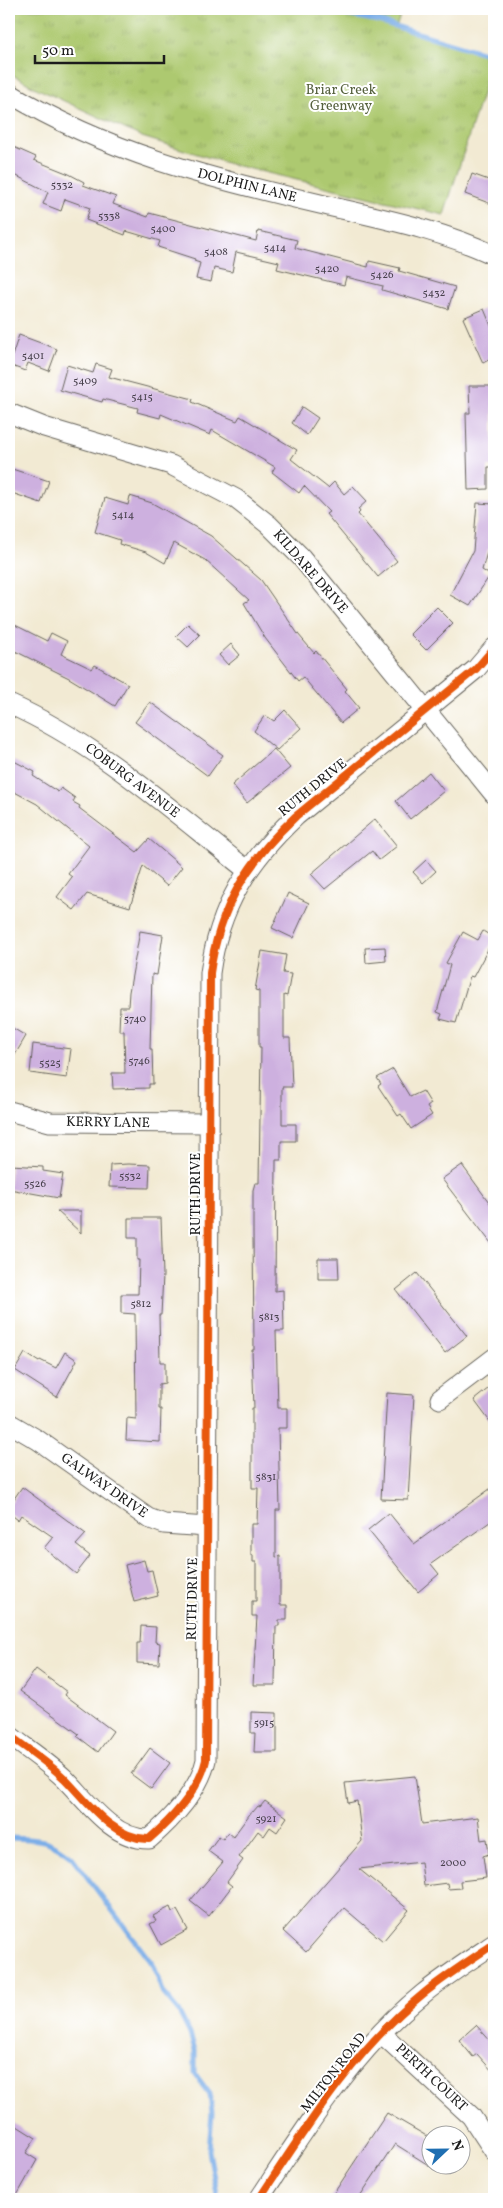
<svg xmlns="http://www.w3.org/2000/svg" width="503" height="2208" font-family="Vollkorn,serif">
	<defs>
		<pattern id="park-tufts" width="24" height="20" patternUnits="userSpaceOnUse" patternTransform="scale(1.25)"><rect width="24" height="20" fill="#adc970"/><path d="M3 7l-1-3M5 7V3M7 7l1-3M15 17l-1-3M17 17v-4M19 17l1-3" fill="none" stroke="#94ac60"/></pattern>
	</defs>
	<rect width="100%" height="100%" fill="#fff"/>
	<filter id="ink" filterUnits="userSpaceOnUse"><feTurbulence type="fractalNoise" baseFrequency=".02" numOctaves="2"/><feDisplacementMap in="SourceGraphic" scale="10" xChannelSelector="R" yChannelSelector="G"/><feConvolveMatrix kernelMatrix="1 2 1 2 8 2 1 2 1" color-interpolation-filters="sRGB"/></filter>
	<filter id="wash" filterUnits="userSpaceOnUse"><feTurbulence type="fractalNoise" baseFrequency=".0096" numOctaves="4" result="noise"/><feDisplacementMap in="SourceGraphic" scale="20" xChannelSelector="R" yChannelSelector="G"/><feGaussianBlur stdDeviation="1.12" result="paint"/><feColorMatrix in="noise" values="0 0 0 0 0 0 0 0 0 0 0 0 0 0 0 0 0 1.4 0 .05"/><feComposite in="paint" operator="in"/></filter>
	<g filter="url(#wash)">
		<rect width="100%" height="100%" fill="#f2ead3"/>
		<path fill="url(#park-tufts)" stroke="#647246" d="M9,9h393l-6,18 98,29 -50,159 -214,-51 -88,-27 -106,-49 -27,-15z"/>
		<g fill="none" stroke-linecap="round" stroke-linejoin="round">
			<path stroke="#7caee8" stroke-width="5" d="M316,9l62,12 116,35
				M9,1838c29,1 40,0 63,19l82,109 10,28 15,18 11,22 5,16v24l15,20 2,19 -3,38 9,48"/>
		</g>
		<g id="blocks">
			<path fill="#cdb0df" d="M9,145l27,12 -2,3 35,14 15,8 -1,3 33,12 -3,7 35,13 1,-4 107,28 2,-10 39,9 -2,8 73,19 1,-6 31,7 -1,3 56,16 -7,22 -66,-19 1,-4 -37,-9 -2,8 -67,-16 2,-7 -43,-10 -4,20 -18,-4 -3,14 -15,-3 4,-16 -6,-2 1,-2 -37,-12 2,-6 -34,-10 -1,4 -39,-15 4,-12 -25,-9 -4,12 -18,-7 5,-12 -39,-20z
				M472,174l22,8v23l-29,-11z
				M484,309l10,24v24l-11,6 -20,-45z
				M19,335l38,14 -8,22 -21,-8 -3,8 -16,-6z
				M96,364l16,5 -3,8 84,22 -1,3 45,19 3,-5 57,34 -6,9 37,29 6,-6 10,12 9,-8 14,15 -9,8 2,3 -2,2 39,47 -19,16 -52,-63 3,-2 -25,-26 -5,7 -27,-21 3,-5 -63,-37 -2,5 -49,-21 -1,4 -23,-6 1,-4 -35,-9 -1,3 -42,-12 7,-25 26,8z
				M469,386h24v81h-5v22l-20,1 -2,-77h4z
				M302,407l16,11 -11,17 -15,-12z
				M9,468l40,13 -8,22 -32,-11z
				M130,496l22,7 59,33 50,44 37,54 16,19 2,-2 31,38 -2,2 14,17 -18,15 -38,-46 -5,4 -33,-43 -21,-35 5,-3 -44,-40 -31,-17 -9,20 -19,-11 -27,-8 1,-4 -25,-8 10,-34 23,7z
				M477,503l17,1v46l-6,-1 -6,21 8,5 -20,31 -20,-11 23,-44z
				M437,607l16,16 -27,27 -16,-16z
				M9,622l38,19 4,-8 16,8 -6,13 31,15 3,-4 33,19 -13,22 -46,-28 -60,-30z
				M188,624l12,11 -12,12 -12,-11z
				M231,644l9,11 -12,10 -9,-10z
				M150,702l73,53 -15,21 -73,-54z
				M285,710l16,18 -24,22 -23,-19 11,-16 9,6z
				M274,749l16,19 -43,35 -15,-18z
				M14,761l21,11 -2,4 25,16 3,-4 14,10 -2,4 7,4 -1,2 58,44 12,-13 33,28 -15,19 -24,-20 -13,41 -43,-13 -13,16 -17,-13 15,-20 -4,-3 21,-28 -52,-42 -28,-15v-18z
				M429,772l15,19 -34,28 -14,-18z
				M375,819l22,27 -18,14 -7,-9 -47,38 -14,-15z
				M426,860l10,11 -13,12 -10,-11z
				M288,893l21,10 -16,35 -21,-10z
				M140,931l23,4 -6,40 -5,-1 -2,75h2l1,35h-4v4l-36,1 -1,-16h13l-1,-42h-5l1,-24h8l1,-15z
				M483,931l11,7 -21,39 -3,-1 -14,47 -16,-4 2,-5 -5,-2 13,-47 -4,-2 17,-31 15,8z
				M385,947l1,14 -20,2 -1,-15z
				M262,951l24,4 -3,18 8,1 -4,22 -3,-1v43h6l2,49h-10v37h14v17h-15v19h-5l-1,131 8,-1 1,41h-8l2,77h9v20h-9l2,82h-4v47l4,-1v49h7v15h-8v6h-3l-1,59h-22l4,-69h-5v-15h4v-39h-3v-7h-2v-31h6l1,-36h-6v-80h2l-2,-58h2l-1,-119v-41l2,-7h4l2,-136h-2v-56l-4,-1z
				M9,1026l17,10 -17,29z
				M33,1044l38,5 -4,29 -37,-5z
				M393,1069l17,28 13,-6 8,13 -4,3 5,8 -21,14 -10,-15 -3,2 -20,-30 3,-2 -4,-6z
				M128,1164l22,1 -1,23 -40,-1 1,-22z
				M11,1165l32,2v4l20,3 -4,24 -50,-9z
				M462,1165l32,44v38l-52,-68z
				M57,1211h24v22z
				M128,1218h33l2,57 -2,40h-2l1,47h5v21l-6,1v25h2l-1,33 -34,-2 1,-22 9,1 -1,-105 -14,-1v-19h17l1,-34h-2v-22h-9z
				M318,1258h20l1,21h-21z
				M417,1273l50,63 -22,17 -49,-63z
				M65,1352l12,8 -20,37 -42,-27 10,-17 14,9 1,-2 16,8z
				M494,1384v43l-20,-27z
				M387,1393l27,2 -6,105 -27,-1z
				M494,1486v33l-63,45 8,10 -21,18 -50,-62 21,-17 25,31z
				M22,1487l64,47 -10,11 14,11 -14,18 -32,-26 9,-11 -32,-22 -3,5 -9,-7v-7z
				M144,1560l3,11 5,-1 6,26 -24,6 -9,-37z
				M141,1626l15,1 -1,15 5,1 -1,21 -22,-1v-20h3z
				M36,1669l31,23 -2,3 48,36 -15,21 -21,-16 2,-2 -59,-43z
				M251,1712l26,1v39h-23l1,-19h-4z
				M150,1748l20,15 -19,26 -20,-15z
				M415,1776l7,48 56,-7 3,23 6,-1 2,15 -6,2 3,22 -26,3 1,7 -13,1 -1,-6 -23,3 -3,-24 -62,7 50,41 -26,31 -39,-33 -38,44 -23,-21 79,-90 -5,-40 -9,2 -3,-20z
				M265,1801l22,16 -10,15 -7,-5 -6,9 -6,-5 -19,26 4,3 -16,22 5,4 -23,30 -19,-15 33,-39 -15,-11 11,-15 4,3 5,-6 5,4 19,-26 1,1 5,-6 2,1z
				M170,1907l2,5 5,-2 11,20 -27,15 -11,-21 6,-3 -3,-5z
				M476,2025l18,20v28l-17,-19 -4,3 -14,-17z
				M387,2113l43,25v28l-35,-22 -37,55h-28z
				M9,2121l27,17 -10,15 11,7 -22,39h-6z"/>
		</g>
	</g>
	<g filter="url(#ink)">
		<use href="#blocks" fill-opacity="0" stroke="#67645c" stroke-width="1"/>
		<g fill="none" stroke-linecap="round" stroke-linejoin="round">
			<defs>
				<path id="minor" d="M9,93c99,60 200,85 311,111 59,14 119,25 174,51
					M9,413l35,14 127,38 65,34 33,26 32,32 193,237
					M9,704c88,39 163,107 238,166
					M9,1111l41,11 159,1
					M440,1399l54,-41
					M9,1423l29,17 110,78 16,6 43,3
					M9,1735c18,14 38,27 55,43 23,23 49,62 85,61 23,-20 50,-48 57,-79l4,-787c9,-66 38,-112 86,-157l180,-147 18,-21
					M381,2033l90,83 23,35
					M259,2199c48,-73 95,-149 164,-205 22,-18 47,-34 71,-50"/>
			</defs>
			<use href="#minor" stroke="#67645c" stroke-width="21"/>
			<use href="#minor" stroke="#fff" stroke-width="19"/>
			<defs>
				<path id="cycleway" d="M9,1735c18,14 38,27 55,43 23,23 49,62 85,61 23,-20 50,-48 57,-79l4,-787c9,-66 38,-112 86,-157l180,-147 18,-21
					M259,2199c48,-73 95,-149 164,-205 22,-18 47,-34 71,-50"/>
			</defs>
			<use href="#cycleway" stroke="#fff" stroke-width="11"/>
			<use href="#cycleway" stroke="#e8590c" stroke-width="8"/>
		</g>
	</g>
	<g text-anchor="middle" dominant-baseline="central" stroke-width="4" stroke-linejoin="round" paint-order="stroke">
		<g font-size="11" fill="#48414d">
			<text x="62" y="185">5332</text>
			<text x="109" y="216">5338</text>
			<text x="163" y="229">5400</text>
			<text x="275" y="248">5414</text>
			<text x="216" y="252">5408</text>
			<text x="327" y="269">5420</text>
			<text x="382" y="275">5426</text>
			<text x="434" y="293">5432</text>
			<text x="33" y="356">5401</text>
			<text x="85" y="381">5409</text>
			<text x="142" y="397">5415</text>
			<text x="123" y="515">5414</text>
			<text x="135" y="1019">5740</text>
			<text x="139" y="1061">5746</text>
			<text x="50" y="1063">5525</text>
			<text x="130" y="1176">5532</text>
			<text x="35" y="1184">5526</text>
			<text x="141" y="1304">5812</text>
			<text x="269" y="1317">5813</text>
			<text x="266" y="1477">5831</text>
			<text x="264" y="1723">5915</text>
			<text x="266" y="1819">5921</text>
			<text x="453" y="1863">2000</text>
		</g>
		<g font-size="14" fill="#56613e" stroke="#fff">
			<text x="341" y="90">Briar Creek<tspan x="341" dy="16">Greenway</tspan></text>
		</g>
		<g font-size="14" fill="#1c1c1c" stroke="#fff">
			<text transform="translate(247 186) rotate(14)">DOLPHIN LANE</text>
			<text transform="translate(310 572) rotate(49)">KILDARE DRIVE</text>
			<text transform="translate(132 781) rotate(37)">COBURG AVENUE</text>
			<text transform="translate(313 788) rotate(-39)">RUTH DRIVE</text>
			<text transform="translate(108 1123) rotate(1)">KERRY LANE</text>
			<text transform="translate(196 1194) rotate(-90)">RUTH DRIVE</text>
			<text transform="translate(104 1486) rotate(35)">GALWAY DRIVE</text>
			<text transform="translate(193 1599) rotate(-89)">RUTH DRIVE</text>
			<text transform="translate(334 2073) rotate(-52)">MILTON ROAD</text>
			<text transform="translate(431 2078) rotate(43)">PERTH COURT</text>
		</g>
	</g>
	<rect width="503" height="2208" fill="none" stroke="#fff" stroke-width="30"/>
	<g transform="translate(446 2150) rotate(68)"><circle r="24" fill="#ffffff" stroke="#a4a4a4"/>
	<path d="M0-4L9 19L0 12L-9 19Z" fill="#1f6fb2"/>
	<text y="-8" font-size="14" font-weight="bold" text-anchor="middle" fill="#1c1c1c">N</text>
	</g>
	<path d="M35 55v8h129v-8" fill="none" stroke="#1c1c1c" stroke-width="2.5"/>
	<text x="42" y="55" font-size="15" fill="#1c1c1c" stroke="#ffffff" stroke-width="4" paint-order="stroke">50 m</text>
</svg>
